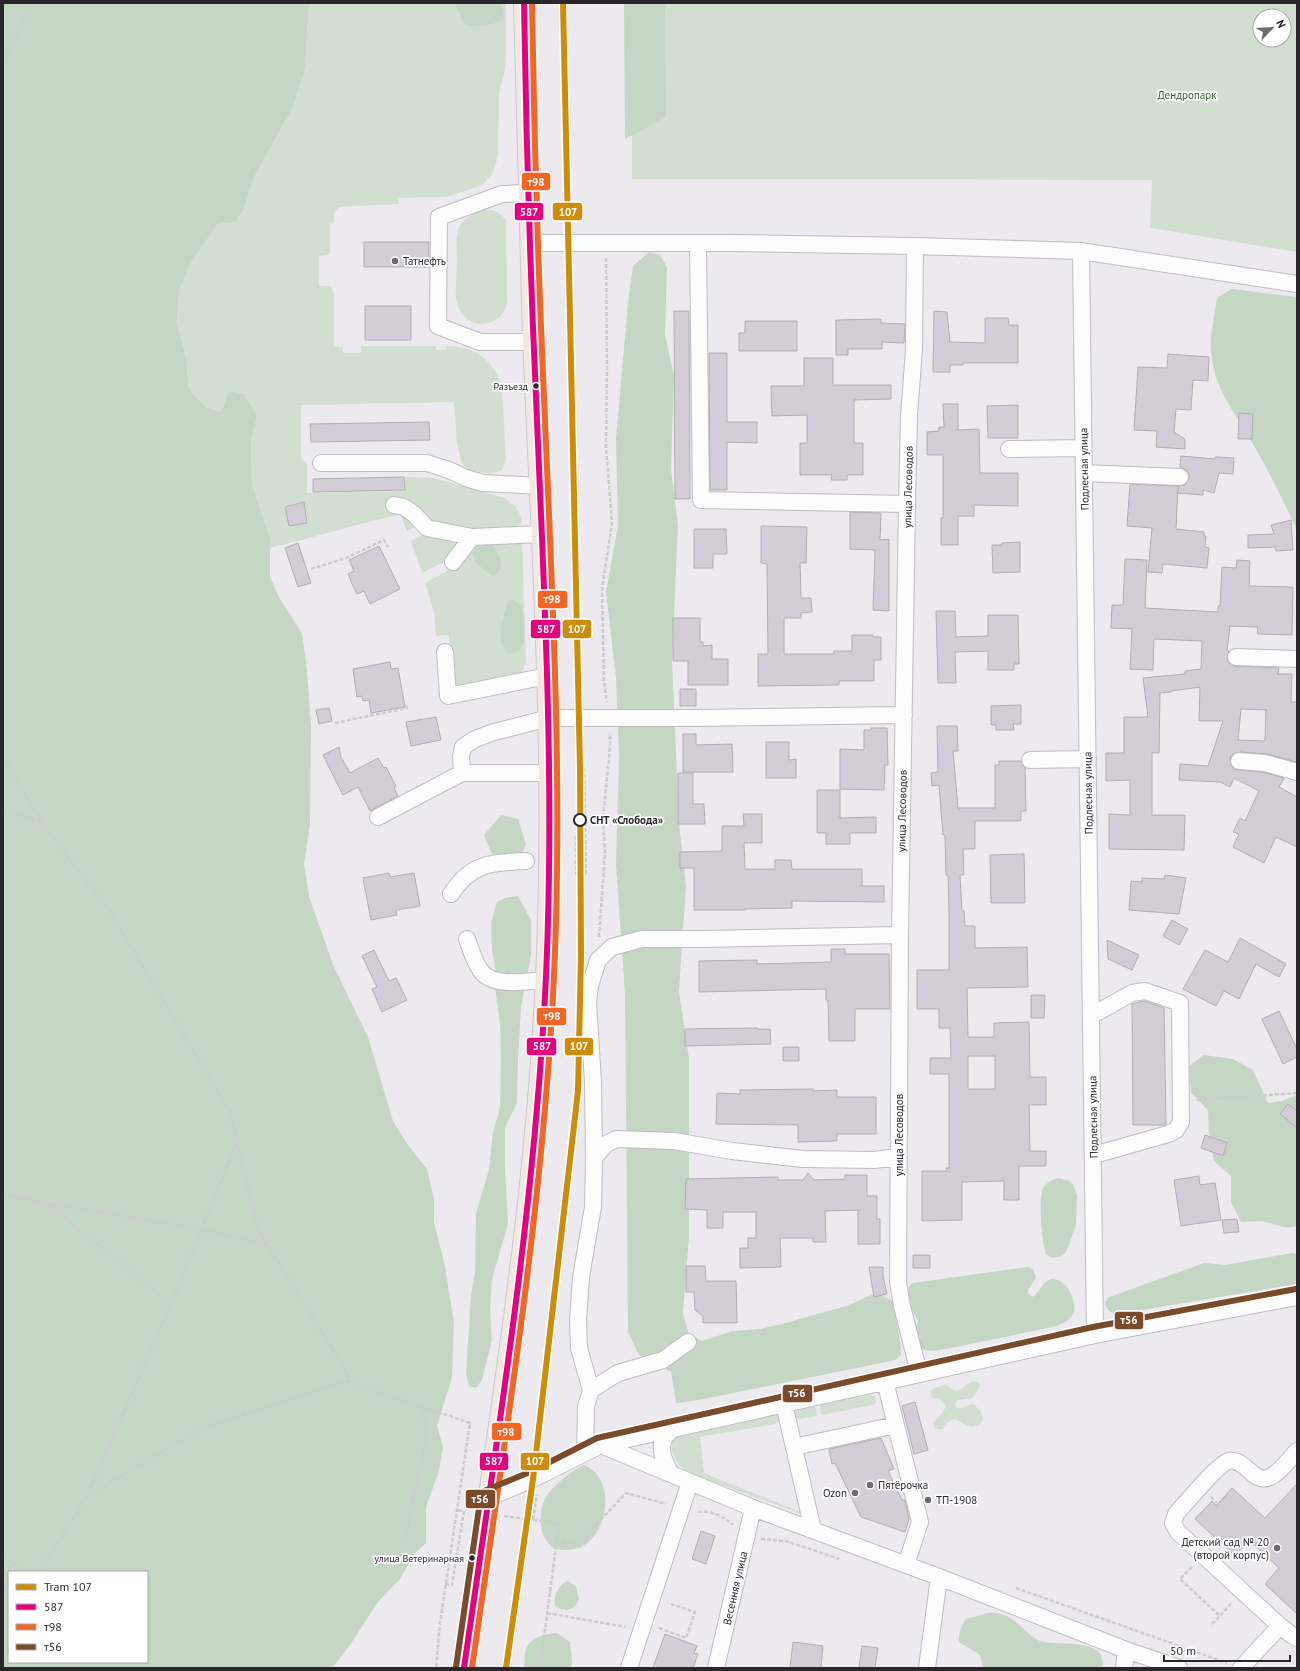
<svg xmlns="http://www.w3.org/2000/svg" width="1300" height="1671" font-family="'PT Sans',sans-serif">
	<rect width="100%" height="100%" fill="#edeaef"/>
	<path fill="#d2dfd0" fill-rule="evenodd" d="M309,3h197v53l-1,14 -6,23 -1,64 -6,17 -10,11 -35,12 -48,1v6l-59,3c-7,4 -6,9 -6,16l-4,1v31l-11,1v30h12l3,8v52l9,1v6h18v-7h75v4h10v-4c28,-1 49,15 56,41l4,74 -4,9 -5,2 -11,1 -16,-3 -8,-6 -5,-20 -3,-42 -153,3v53l6,7v28l98,-2v-14l28,1 72,20 10,8 5,8 2,6 -1,4 -10,5 -39,3 -46,-10 -19,9 -7,-17 -130,34v-10l-18,-54 -1,-43 6,-25 -35,-4 -16,-5 -17,-18 -3,-31 -9,-36 2,-31 12,-29 27,-38 18,-2 8,-13 9,-30 40,-72 12,-38z
		M632,3h665v249l-147,-24 2,-48 -520,-1zM1260,16h24v24h-24z
		M481,210c11,-1 18,1 25,10l1,85c-3,9 -9,16 -19,18 -16,5 -30,-9 -32,-25 -1,-12 1,-25 1,-37 0,-11 -2,-24 2,-34 4,-8 13,-13 22,-17z
		M427,533l27,8 3,6 -9,13 -26,13 -11,-32z
		M522,539l4,124 -6,13 -62,14 -6,-6 -3,-49 -13,1 -2,-24 -9,-29 28,-15 24,-28z
		M974,1381l5,2 1,3c-9,15 -6,12 -22,14l-3,3v3l3,2c6,0 10,-4 16,-4l7,8 2,9 -4,4 -8,2 -17,-8 -6,3 -6,8 -7,-1 -2,-6c4,-6 10,-9 13,-17l-5,-6 -9,-2 -2,-6 4,-4 11,-3c4,1 6,4 9,5 8,3 13,-8 20,-9z
		M871,1395l4,1 1,7 -3,2 -52,10 -1,-11z
		M815,1405l2,11 -17,3 -5,-2 -1,-4 2,-4z
		M768,1410l11,4 1,7 -5,3 -75,13 4,36 99,40 -1,1 -113,-41c-13,-8 -20,-21 -17,-36z"/>
	<path fill="#c5d6c4" fill-rule="evenodd" d="M3,3h306l-4,66 -12,38 -40,72 -9,30 -8,13 -18,2 -27,38 -12,29 -2,31 9,36 3,31 17,18 16,5 7,-21 15,3 13,22 -6,25 1,43 18,54v39l10,22 22,34 5,37 4,56 -1,98 -6,40 5,32 24,69 35,72 25,84 15,24 19,24 7,30v23l11,44 9,57 -2,55 -15,48 6,21 -4,24 -13,36v36l-11,10 -15,26 -22,23 -28,43 -18,23h-329zM9,1572h138v90h-138z
		M454,3h48l2,15c-6,7 -34,12 -41,5l-2,-7z
		M624,3h41l1,114 -41,22z
		M649,252l11,3 7,12 -2,67 9,43 -3,92 7,56 -6,135 7,163 7,63 -7,106 10,67v177l-6,78 6,20 13,7 31,-10 27,-2 22,-5 64,-18 30,-13 17,8 8,47v7l-6,5 -9,2 -187,38 -23,3 -5,-31 -32,-17 -11,-23 -3,-338 -9,-129 3,-109 -3,-78 -10,-86 12,-67 -2,-87 12,-135 5,-37z
		M1232,289l65,8v234c-13,-30 -28,-59 -44,-87 -17,-30 -39,-55 -42,-91 -2,-16 4,-35 5,-51l2,-5z
		M488,541c10,7 21,30 4,35l-17,-14 -2,-9 4,-9z
		M510,599c5,1 8,3 11,7 3,5 3,13 3,19 1,12 2,29 -15,29 -16,-12 -5,-36 -2,-52z
		M501,815l17,4 8,25 -11,25h-12l-12,-17 -7,-17z
		M518,896l13,24v35l-10,52 -3,53 -1,43 -12,25v41l3,55 -16,55 -2,32 2,29 -10,40 -6,8 -7,-2 -3,-12 5,-78 4,-24 1,-59 13,-43 4,-38 7,-24 1,-49 -1,-36 -6,-43 2,-9 -4,-21 -1,-28 6,-20 8,-4z
		M1204,1055l29,4 20,11 15,33 14,-2 15,-6v131l-9,2 -26,-7 -21,1 -10,-20v-26l-17,-15 -5,-29 -1,-22 -17,-17 -2,-27z
		M1058,1178l11,3 4,3 4,11 -1,31 -10,26 -6,5 -8,1 -6,-4c-4,-10 -8,-56 -3,-65 2,-6 9,-9 15,-11z
		M1292,1253l5,1v30l-179,30c-7,-1 -11,-3 -13,-11l3,-5 7,-3 89,-32 21,2z
		M1027,1267l6,2 3,8c-2,6 -7,9 -9,16l5,4c8,-3 10,-17 20,-18 15,-1 28,26 20,37 -4,6 -13,9 -19,11l-112,23c-9,1 -16,2 -23,-4l-3,-17 3,-8c-5,-11 -19,-28 -5,-38z
		M584,1465c33,13 25,70 -5,83 -3,1 -8,1 -12,2 -6,0 -13,0 -17,-5 -11,-10 -12,-33 -5,-46 5,-11 27,-29 39,-34z
		M568,1581l8,5 3,13c-4,11 -14,15 -24,6 -2,-9 4,-21 13,-24z
		M992,1612c5,1 10,2 15,4 9,4 20,18 31,24 15,8 72,-5 64,28h-119l-3,-13 -21,-13c-1,-9 2,-16 7,-23z
		M557,1633l13,9 2,20 -1,6h-47c1,-6 0,-14 2,-19 5,-13 20,-15 31,-16z"/>
	<path fill="#d3cdd8" stroke="#b0aeb2" fill-rule="evenodd" d="M364,242h65v25h-65z
		M365,306h46v34h-46z
		M674,311h15l1,188h-15z
		M934,311l13,1 3,30 35,1v-25h23l1,7h9v38h-55v2h-13v7h-17z
		M881,319v4l24,1 -1,19 -22,-1v7h-34v6h-12v-35z
		M745,321h52v30h-58v-18h6z
		M709,353h18v69h30v21l-30,-1v48h-17z
		M1168,354l41,3 -1,24 -15,-1 -2,30 -15,-1 -2,23 11,7v10l-29,-2 1,-16 -23,-1 4,-63 29,1z
		M804,358h29v27h58v14l-37,1v43h9v32h-16v5h-16l1,-5h-32v-32h7v-28l-35,1 -1,-30h33z
		M943,404h15v26l21,-1 1,44h38v33l-44,-1v11h-16v29h-17v-27h2v-63h-16v-23l12,-1v-4h5z
		M1018,405v33h-30l-1,-32z
		M1239,413l14,1 -1,25h-14z
		M429,422l1,18 -119,2 -1,-18z
		M1181,456l34,3v-2l19,1 -1,16 -14,-1 -5,20 -11,-3v5l-25,-2 1,-7 6,-1 4,-7v-5l-4,-4 -5,-2z
		M404,477l1,13 -92,2v-13z
		M1130,484l48,2 -2,43 28,3v4h2l-1,11 4,1 -2,20 -44,-4 -1,9 -14,-1 4,-44 -25,-2z
		M304,502l3,21 -18,3 -4,-19z
		M850,512l31,1 -1,27 9,-1v72l-16,-1 2,-60 -25,-1z
		M1291,520l2,30 -17,1 -1,-4 -27,1v-13l26,-1 -3,-9z
		M761,526l46,1 -1,36h-6l1,35h10l1,14 -11,1v5h-17v36h50v-3h18v-16h21v2h8v23h-7v21h-35v4l-81,1v-32h10l-1,-90 -6,-1z
		M694,529h32l1,25h-14v14h-19z
		M1020,542v30l-27,1 -1,-28h10v-2z
		M298,543l13,40 -13,4 -13,-39z
		M379,546l21,43 -30,15 -6,-13 -7,3 -4,-8 -5,-12 6,-3 -5,-11z
		M1125,559l22,1 -2,48 73,4v-6h2l2,-39 14,1 1,-8 13,1 -1,25 44,1 -1,48 -35,-1 1,-7 -28,-1 -3,25h2l-2,6 1,5 7,4 44,2 -1,6h14l-1,28h6v60l-30,-8 -27,-2 -9,3 -1,6 3,8 5,1 25,2 21,6 -5,9 18,10v50l-21,-10 -12,26 -31,-16 6,-13 -6,-2 7,-14 5,3 14,-30 -25,-13 -4,9 -10,-5 -41,-2 1,-16 28,2 15,-45h-24l1,-34 -29,4v1l-11,1 -1,60h-7v62h33l-1,35 -75,-1v-35l21,1v-35l-24,1v-28h18v-36h24l-5,-39 42,-4v-3l16,-2 1,-28 -48,-2 -1,31 -23,-1 2,-40 -21,-1 1,-23h11zM1241,709l25,1 -1,31 -27,-1z
		M936,611h19l1,26 32,-1v-21h30l1,49h-5v6h-26v-19l-33,1 1,31h-18z
		M673,618h27v24h3v4l9,-1v14h16v26h-40v-24h-15z
		M390,662l1,7 7,-1 7,39 -34,6 -2,-13 -6,1 -1,-5 -5,1 -4,-28z
		M680,689h16v17h-16z
		M1021,705v19h-8l1,6h-18v-5h-5v-19z
		M329,708l3,13 -13,3 -3,-14z
		M436,717l5,23 -30,6 -5,-24z
		M937,726h20l1,25h-5l5,57h37v-43h4v-4h22l4,7 1,43h-5v10h-46v28h-12l1,26h-4l2,36h2l1,15h10v22l52,-1 1,40 -61,1 1,49h26v-14l35,-1 1,55h16v28h-17l1,46h16v15h-27v34h-15v-19l-42,1v38l-40,1v-50h25l-1,-3h3v-94h-19v-16h21l-1,-30h-11v-19h-22v-39h32v-59l-1,-36h-2l-1,-40h-2l-4,-50 -7,1 -1,-13 7,-1zM968,1056h27v33h-27z
		M871,728h16l1,37h-3l-1,25 -44,-1v-40l24,1v-20h7z
		M683,734h13v11l36,-1 1,28h-50z
		M766,742h23v18l7,-1v19h-30z
		M339,747l2,10 9,16 28,-15 6,10 2,-1 10,19 -2,2 4,8 -28,15 -12,-24 -15,8 -20,-40z
		M678,773h15v31h11l1,20h-27z
		M817,790h23v28l36,-1v16h-26v11h-24v-11h-9z
		M743,814h19v29h-18l1,26h30v-9h16l1,9h70v17h22v16l-92,-1v7l-47,1v1h-51v-42h-14v-16l42,-1v-25h22z
		M1024,854l1,49h-34l-1,-48z
		M389,873l1,4 24,-4 6,33 -24,4 1,5 -26,5 -8,-42z
		M1165,875l21,3 -7,36 -50,-4 2,-29 11,1v-4l22,1z
		M1172,920l16,9 -9,16 -16,-9z
		M1240,938l46,26 -7,13 -23,-13 -17,35 -15,-8 -8,15 -33,-17 22,-39 23,12z
		M1107,940l32,15 -7,15 -24,-11z
		M831,949h14v5h44l1,55h-35v32h-26l-1,-41h-2v-11l-127,3v-31l58,-1v4l74,-2z
		M374,950l15,31 7,-3 11,22 -25,12 -10,-23 5,-2 -15,-31z
		M1031,995h14l-1,23h-13z
		M1144,1001l20,7 2,116 -1,1h-32l-1,-121z
		M1279,1011l18,38v8l-14,7 -21,-45z
		M758,1028v1h12l1,15 -86,2v-17z
		M783,1047h16v14h-16z
		M813,1089v2l24,-1v7h39v37h-39v7l-39,1v-17l-82,-1 1,-31 23,1v-4z
		M1288,1104l9,7v17l-17,-14z
		M1205,1135l22,8 -4,13 -22,-8z
		M808,1173l6,7 31,-1v-4h22v21h10v23h3v25h-22v-34l-33,1 1,31h-13v-4h-33l1,29 -41,1v-20h8v-10h8v-26h-33v16h-16v-18l-22,-1 1,-30 92,-2v3h25z
		M1199,1176l1,9 15,-2 6,37 -40,6 -7,-46z
		M1237,1219l2,13 -15,1 -2,-13z
		M913,1255h17v13h-17z
		M686,1266h19l1,15h30l1,42h-34v-7l-8,-6 -1,-18h-8z
		M869,1267h14v9l4,18 -13,3z
		M915,1402l13,48 -14,4 -12,-48z
		M881,1438l13,31 -6,2 14,29h3l4,19 -4,13 -44,-15 -26,-54 -3,1 -3,-15z
		M1297,1484v130l-32,-30 14,-16 -30,-28 -14,16 -40,-37 17,-18 4,5 16,-18 33,30z
		M701,1531l14,5 -9,28 -14,-5z
		M665,1634l32,12 -3,7 4,1 -5,14h-40z
		M793,1642l30,4 -2,22h-31z
		M862,1646l16,2 -3,20h-16z"/>
	<g fill="none" stroke-linecap="round" stroke-linejoin="round">
		<defs>
			<path id="minor" d="M528,193l-26,1 -63,23 -1,109 42,16h54
				M530,243h200l185,3 166,5 216,33
				M698,243l3,257 206,4
				M915,246l-1,104 -5,65 -2,89 -7,431 -2,347 4,24 17,67
				M1081,251l14,1084
				M1009,449l75,-1
				M321,463h106l22,7 17,8 17,5 57,3
				M1084,473l96,4
				M394,505l10,2 10,7 13,14 45,9
				M453,562l19,-25 70,-3
				M445,652l3,44 99,-20
				M1236,657l61,2
				M1030,760l58,-1
				M1239,761l26,2 32,9
				M462,773l-1,-17 2,-9 12,-8 19,-7 55,-14h147l208,-3
				M378,817l84,-44h87
				M451,894c21,-32 40,-31 75,-33
				M467,939c4,11 7,23 14,32 12,17 46,10 65,9
				M1091,1016l41,-23 13,-2 35,12 1,119 -5,8 -8,4 -74,21
				M594,1158l-1,-76 -5,-80 2,-16 8,-26 14,-13 30,-8h61l197,-4
				M885,1381l35,141 -14,43
				M591,1390l27,-17 45,-13 25,-18
				M784,1404l29,126
				M601,1445l152,63 186,69 187,73 53,18
				M794,1447l102,-22
				M1297,1451c-8,8 -16,21 -27,26 -17,8 -24,-19 -41,-16 -10,2 -40,39 -49,48l-4,5 -3,9 5,9 102,94 13,10 4,2
				M585,1452l1,-45 5,-17 -12,-42 -1,-28 3,-43 12,-70 1,-49 12,-14 10,-5 58,2 58,10 71,8 71,1 24,-3
				M671,1474c-5,-10 -14,-25 -6,-37 2,-3 6,-6 9,-9
				M488,1498l45,-19 68,-34 494,-110 202,-38
				M629,1668l61,-186
				M716,1668l37,-160
				M927,1668l12,-91
				M1124,1668l2,-18
				M1241,1668l39,-42"/>
			<path id="major" d="M464,1668c32,-230 72,-460 82,-692 10,-212 -4,-425 -13,-637 -4,-112 -7,-224 -9,-336"/>
		</defs>
		<use href="#minor" stroke="#bebcc0" stroke-width="18"/>
		<use href="#major" stroke="#cac8cb" stroke-width="22"/>
		<path stroke="#cccbcd" stroke-width="2.5" stroke-dasharray="4 2" stroke-linecap="butt" d="M3,67l28,-64
			M606,258l1,108 -1,81 6,76 -10,67 2,92 3,20
			M311,569l35,-11 38,-18 4,7
			M335,723l72,-15 -1,-4
			M3,755l38,67 68,88 121,202 28,118 90,144 -1,7 -142,46 -117,68 -49,77
			M3,810l38,12
			M576,836v38h10l-2,-107
			M599,937l6,-84 -2,-35 7,-70v-15
			M1197,1100l100,-7
			M3,1194l43,9 125,101
			M46,1203l155,26 66,16
			M347,1381l123,42 -30,200 -4,45
			M88,1494l83,-190 66,-162
			M1211,1497l6,6
			M698,1512c13,-2 25,4 35,13
			M504,1516l29,4 4,-25
			M533,1520l26,4 -19,144
			M405,1539l21,-98 -1,-19 -6,-16
			M761,1539l25,2 53,18
			M556,1543l24,-1 46,-49 40,11
			M3,1555l20,17
			M1192,1567l-12,12 40,37 12,-14
			M445,1584l7,1 12,-74 -7,-1
			M1016,1588l211,75
			M3,1591l6,-2
			M547,1613l79,14
			M1212,1624l8,-8
			M659,1628l27,10 9,-26 -27,-9
			M72,1662l2,6"/>
		<use href="#minor" stroke="#fcfcfd" stroke-width="16"/>
		<use href="#major" stroke="#efe8e3" stroke-width="20"/>
		<defs>
			<path id="bus-1" d="M464,1668c33,-230 71,-459 82,-692 9,-193 -2,-386 -10,-579 -6,-131 -10,-263 -12,-394"/>
			<path id="bus-2" d="M472,1668c33,-230 71,-459 82,-692 9,-193 -2,-386 -10,-579 -6,-131 -10,-263 -12,-394"/>
			<path id="bus-3" d="M456,1667l25,-173 3,-3 46,-19 67,-34 496,-111 203,-38"/>
		</defs>
		<use href="#bus-1" stroke="#fff" stroke-width="9"/>
		<use href="#bus-2" stroke="#fff" stroke-width="9"/>
		<use href="#bus-3" stroke="#fff" stroke-width="9"/>
		<use href="#bus-1" stroke="#e5007d" stroke-width="6"/>
		<use href="#bus-2" stroke="#f26522" stroke-width="6"/>
		<use href="#bus-3" stroke="#7a4b2a" stroke-width="6"/>
		<defs>
			<path id="tram-1" d="M506,1668l27,-189 45,-388 3,-135 -1,-189 -17,-764"/>
		</defs>
		<use href="#tram-1" stroke="#fff" stroke-width="9"/>
		<use href="#tram-1" stroke="#ce8d09" stroke-width="6"/>
	</g>
	<g fill="#6e6b70" stroke="#fff" stroke-width="1.5">
		<circle cx="395" cy="261" r="4"/>
		<circle cx="870" cy="1485" r="4"/>
		<circle cx="855" cy="1493" r="4"/>
		<circle cx="928" cy="1500" r="4"/>
		<circle cx="1277" cy="1548" r="4"/>
	</g>
	<g fill="#29272b" stroke="#fff" stroke-width="1.5">
		<circle cx="536" cy="386" r="3.5"/>
		<circle cx="472" cy="1558" r="3.5"/>
	</g>
	<circle fill="#fff" stroke="#29272b" stroke-width="2" cx="580" cy="820" r="6"/>
	<g text-anchor="middle" dominant-baseline="central" stroke-width="3.5" stroke-linejoin="round" paint-order="stroke">
		<g font-size="10" fill="#29272b" stroke="#fff" text-anchor="end">
			<text x="528" y="386">Разъезд</text>
			<text x="464" y="1558">улица Ветеринарная</text>
		</g>
		<g font-size="11" fill="#335f2d" stroke="#fff">
			<text x="1187" y="95">Дендропарк</text>
		</g>
		<g font-size="11" fill="#29272b" stroke="#fff" text-anchor="start">
			<text x="403" y="261">Татнефть</text>
			<text x="878" y="1485">Пятёрочка</text>
			<text x="847" y="1493" text-anchor="end">Ozon</text>
			<text x="936" y="1500">ТП-1908</text>
			<text x="1269" y="1542" text-anchor="end">Детский сад № 20<tspan x="1269" dy="13">(второй корпус)</tspan></text>
		</g>
		<g font-size="11" fill="#29272b" stroke="#fff">
			<text transform="translate(1084 469) rotate(-91)">Подлесная улица</text>
			<text transform="translate(908 487) rotate(-89)">улица Лесоводов</text>
			<text transform="translate(1088 793) rotate(-91)">Подлесная улица</text>
			<text transform="translate(902 811) rotate(-89)">улица Лесоводов</text>
			<text transform="translate(1093 1117) rotate(-91)">Подлесная улица</text>
			<text transform="translate(899 1135) rotate(-90)">улица Лесоводов</text>
			<text transform="translate(735 1588) rotate(-77)">Весенняя улица</text>
		</g>
		<g font-size="11" font-weight="bold" fill="#29272b" stroke="#fff" text-anchor="start">
			<text x="590" y="820">СНТ «Слобода»</text>
		</g>
	</g>
	<g stroke="#fff" stroke-width="1.5">
		<rect x="521" y="172" width="30" height="19" rx="4" fill="#f26522"/>
		<rect x="552" y="202" width="31" height="19" rx="4" fill="#ce8d09"/>
		<rect x="514" y="202" width="30" height="19" rx="4" fill="#e5007d"/>
		<rect x="537" y="590" width="31" height="19" rx="4" fill="#f26522"/>
		<rect x="562" y="619" width="30" height="20" rx="4" fill="#ce8d09"/>
		<rect x="530" y="619" width="31" height="20" rx="4" fill="#e5007d"/>
		<rect x="536" y="1007" width="31" height="19" rx="4" fill="#f26522"/>
		<rect x="564" y="1037" width="30" height="19" rx="4" fill="#ce8d09"/>
		<rect x="526" y="1037" width="31" height="19" rx="4" fill="#e5007d"/>
		<rect x="1114" y="1311" width="30" height="19" rx="4" fill="#7a4b2a"/>
		<rect x="782" y="1384" width="31" height="19" rx="4" fill="#7a4b2a"/>
		<rect x="491" y="1422" width="31" height="19" rx="4" fill="#f26522"/>
		<rect x="520" y="1452" width="30" height="19" rx="4" fill="#ce8d09"/>
		<rect x="479" y="1452" width="30" height="19" rx="4" fill="#e5007d"/>
		<rect x="465" y="1489" width="31" height="20" rx="4" fill="#7a4b2a"/>
	</g>
	<g font-size="11" text-anchor="middle" font-weight="bold" fill="#fff">
		<text x="536" y="186">т98</text>
		<text x="568" y="216">107</text>
		<text x="529" y="216">587</text>
		<text x="552" y="603">т98</text>
		<text x="577" y="633">107</text>
		<text x="546" y="633">587</text>
		<text x="552" y="1020">т98</text>
		<text x="579" y="1050">107</text>
		<text x="542" y="1050">587</text>
		<text x="1129" y="1324">т56</text>
		<text x="797" y="1397">т56</text>
		<text x="506" y="1436">т98</text>
		<text x="535" y="1465">107</text>
		<text x="494" y="1465">587</text>
		<text x="480" y="1503">т56</text>
	</g>
	<rect width="1300" height="1671" fill="none" stroke="#29272b" stroke-width="8"/>
	<rect x="8" y="1571" width="140" height="92" fill="#ffffff" stroke="#a9a9aa"/>
	<rect x="16" y="1584" width="20" height="6" fill="#ce8d09" stroke="#a9a9aa"/>
	<text x="44" y="1591" font-size="12" fill="#29272b">Tram 107</text>
	<rect x="16" y="1604" width="20" height="6" fill="#e5007d" stroke="#a9a9aa"/>
	<text x="44" y="1611" font-size="12" fill="#29272b">587</text>
	<rect x="16" y="1624" width="20" height="6" fill="#f26522" stroke="#a9a9aa"/>
	<text x="44" y="1631" font-size="12" fill="#29272b">т98</text>
	<rect x="16" y="1644" width="20" height="6" fill="#7a4b2a" stroke="#a9a9aa"/>
	<text x="44" y="1651" font-size="12" fill="#29272b">т56</text>
	<g transform="translate(1272 28) rotate(65)"><circle r="19" fill="#ffffff" stroke="#a9a9aa"/>
	<path d="M0-3L7 15L0 10L-7 15Z" fill="#6e6b70"/>
	<text y="-6" font-size="11" font-weight="bold" text-anchor="middle" fill="#29272b">N</text>
	</g>
	<path d="M1164 1655v6h126v-6" fill="none" stroke="#29272b" stroke-width="2"/>
	<text x="1170" y="1655" font-size="12" fill="#29272b" stroke="#ffffff" stroke-width="3" paint-order="stroke">50 m</text>
</svg>
